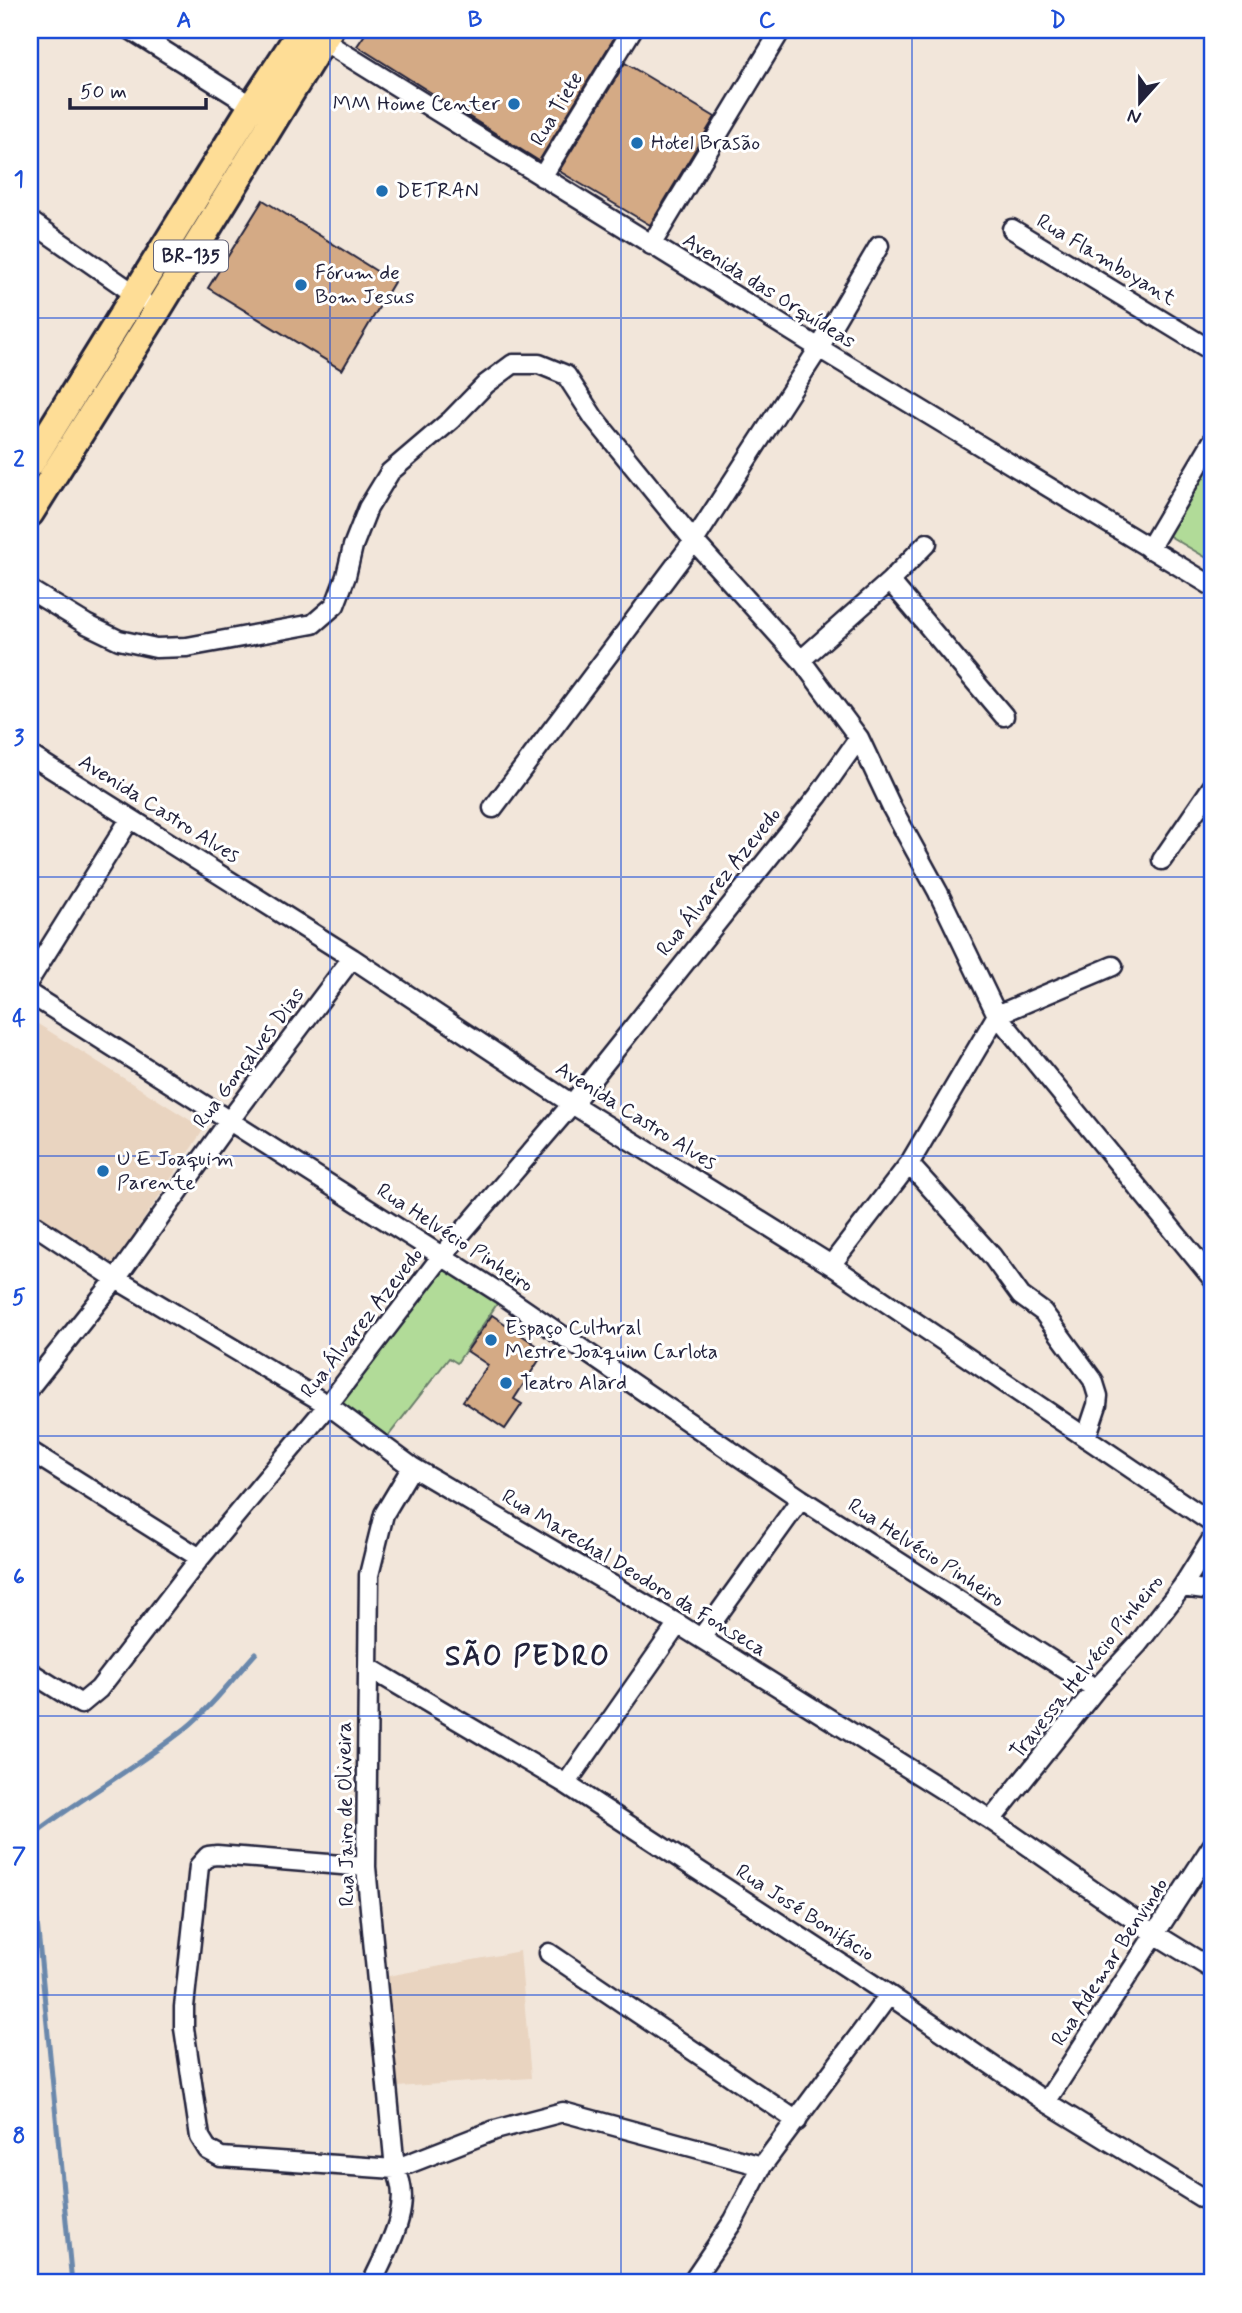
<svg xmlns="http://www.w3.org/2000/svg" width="1242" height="2313" font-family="Mynerve,sans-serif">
	<rect width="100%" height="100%" fill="#f2e6da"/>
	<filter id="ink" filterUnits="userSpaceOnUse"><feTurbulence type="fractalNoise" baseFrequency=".0143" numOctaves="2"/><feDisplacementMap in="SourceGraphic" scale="14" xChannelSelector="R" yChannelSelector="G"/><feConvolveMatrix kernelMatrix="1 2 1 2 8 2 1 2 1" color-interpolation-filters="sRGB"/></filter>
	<g filter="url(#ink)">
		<path fill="#e9d4c0" d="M30,1019l174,110 -90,135 -84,-52z
			M520,1951l11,127 -134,9 -9,-111z"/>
		<path fill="#b1db98" stroke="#6a7e6a" stroke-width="2" d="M1212,458v103l-46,-27z
			M441,1257l62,38 -46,68 -8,-5 -67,86 -54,-39z"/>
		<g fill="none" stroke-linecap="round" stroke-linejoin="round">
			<path stroke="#6a88ac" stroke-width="5" d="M30,1837c50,-39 106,-69 156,-109 25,-20 48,-51 70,-75
				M30,1917l7,4 35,362"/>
		</g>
		<path fill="#d4aa85" stroke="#22223b" stroke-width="2" d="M368,30h251l-80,131 -182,-115z
			M625,63l90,54 -65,108 -91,-54z
			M263,200l131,82 -52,88 -134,-82z
			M492,1315l53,36 -31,48 8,5 -17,25 -42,-28 25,-36 -21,-14z"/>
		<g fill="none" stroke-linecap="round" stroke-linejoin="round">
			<defs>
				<path id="minor" d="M131,30l129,81
					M314,35l505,313 393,238
					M542,177l90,-147
					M30,221l112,78
					M1012,229l200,122
					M651,245l130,-215
					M1149,549l63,-107
					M890,581l114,135
					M30,590l56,34 33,16 37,8 31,-1 126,-23 22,-19 11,-29 7,-30 15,-38 22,-36 61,-52 35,-36 27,-20h26l27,11 28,43 100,123 107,119 58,78 33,70 46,84 59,123 215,263
					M801,660l89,-79 37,-38
					M30,755l322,203 220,146 259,161 381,258
					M493,808l201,-267 125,-193 60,-102
					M1162,860l50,-73
					M30,979l100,-160
					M30,994l473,301 298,204 295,190
					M909,1164l83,92 29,40 22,16 50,68 5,16 -1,9 -11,33
					M30,1222l86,57 212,126 84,62 266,157 313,196 164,114 57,35
					M831,1265l78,-101 88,-149 116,-49
					M30,1387l86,-108 114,-159 122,-162
					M30,1451l170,107
					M1182,1587l30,4
					M701,1638l100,-139
					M368,1667l198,117 323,211 157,107 166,102
					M30,1672l51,32 18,-15 101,-131 128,-153 113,-148 131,-153 246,-308 41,-58
					M566,1784l112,-160
					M991,1820l105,-131 42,-45 44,-57 30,-48
					M366,1867l-149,-12 -9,1 -9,10 -15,141v21l16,109 8,13 13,7 174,12 100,-39 68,-18 199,54
					M549,1953l248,168
					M1046,2102l166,-256
					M372,2283c15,-33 43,-79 23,-114l-29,-302 3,-292 15,-61 28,-47
					M691,2283l43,-63 28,-54 127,-171"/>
				<path id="highway" d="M30,464l222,-358 50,-76
					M30,513l128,-204 171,-279"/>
			</defs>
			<use href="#minor" stroke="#22223b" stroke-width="23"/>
			<use href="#highway" stroke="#22223b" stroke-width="32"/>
			<use href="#minor" stroke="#fff" stroke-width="18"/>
			<use href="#highway" stroke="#fedd96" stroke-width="26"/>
		</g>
	</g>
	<path fill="none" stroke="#1d4ed8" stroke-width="2" stroke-opacity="0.55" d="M330,30v2253M621,30v2253M912,30v2253M30,318h1182M30,598h1182M30,877h1182M30,1156h1182M30,1436h1182M30,1716h1182M30,1995h1182"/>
	<g fill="#1f6fb2" stroke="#fff" stroke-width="2.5">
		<circle cx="514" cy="104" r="7"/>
		<circle cx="637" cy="143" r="7"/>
		<circle cx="382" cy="191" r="7"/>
		<circle cx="301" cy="285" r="7"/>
		<circle cx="103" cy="1171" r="7"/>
		<circle cx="491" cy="1340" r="7"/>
		<circle cx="506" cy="1383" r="7"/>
	</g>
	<g text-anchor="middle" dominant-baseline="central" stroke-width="6" stroke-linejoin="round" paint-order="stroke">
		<rect fill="#fff" stroke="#646476" stroke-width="2" x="154" y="240.5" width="74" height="31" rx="5"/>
		<g font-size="19" font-weight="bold" fill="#22223b">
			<text x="191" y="256">BR-135</text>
		</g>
		<g font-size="21" fill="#22223b" stroke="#fff" text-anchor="start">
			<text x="500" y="104" text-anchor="end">MM Home Center</text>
			<text x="651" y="143">Hotel Brasão</text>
			<text x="396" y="191">DETRAN</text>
			<text x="315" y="273">Fórum de<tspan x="315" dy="24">Bom Jesus</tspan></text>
			<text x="117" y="1159">U E Joaquim<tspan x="117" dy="24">Parente</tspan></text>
			<text x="505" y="1328">Espaço Cultural<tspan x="505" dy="24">Mestre Joaquim Carlota</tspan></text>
			<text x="520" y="1383">Teatro Alard</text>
		</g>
		<g font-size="21" fill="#22223b" stroke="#fff">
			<text transform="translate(557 109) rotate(-59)">Rua Tiete</text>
			<text transform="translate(1106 260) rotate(31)">Rua Flamboyant</text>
			<text transform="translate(769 291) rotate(32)">Avenida das Orquídeas</text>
			<text transform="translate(159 809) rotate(32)">Avenida Castro Alves</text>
			<text transform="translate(719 882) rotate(-51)">Rua Álvarez Azevedo</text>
			<text transform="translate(249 1058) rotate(-53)">Rua Gonçalves Dias</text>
			<text transform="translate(636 1116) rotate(32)">Avenida Castro Alves</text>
			<text transform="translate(455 1238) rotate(33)">Rua Helvécio Pinheiro</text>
			<text transform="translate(362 1323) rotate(-52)">Rua Álvarez Azevedo</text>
			<text transform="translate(926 1553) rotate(33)">Rua Helvécio Pinheiro</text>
			<text transform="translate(634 1573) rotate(31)">Rua Marechal Deodoro da Fonseca</text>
			<text transform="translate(1087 1667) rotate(-51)">Travessa Helvécio Pinheiro</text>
			<text transform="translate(346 1814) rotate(-91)">Rua Jairo de Oliveira</text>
			<text transform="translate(805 1913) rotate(33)">Rua José Bonifácio</text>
			<text transform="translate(1110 1962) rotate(-57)">Rua Ademar Benvindo</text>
		</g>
		<g font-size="28" font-weight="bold" letter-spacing="2" fill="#22223b" stroke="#fff">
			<text x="528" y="1657">SÃO PEDRO</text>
		</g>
	</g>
	<rect width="1242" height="2313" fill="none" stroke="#fff" stroke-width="77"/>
	<g transform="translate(1140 102) rotate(201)" stroke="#ffffff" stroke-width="5" paint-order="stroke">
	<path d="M0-5L12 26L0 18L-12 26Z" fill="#22223b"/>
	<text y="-10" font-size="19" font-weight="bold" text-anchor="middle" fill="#22223b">N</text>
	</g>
	<path d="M70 98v10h136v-10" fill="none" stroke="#22223b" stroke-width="3.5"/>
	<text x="80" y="98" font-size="21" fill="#22223b" stroke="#ffffff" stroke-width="5" paint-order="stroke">50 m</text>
	<rect x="38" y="38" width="1166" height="2236" fill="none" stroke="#1d4ed8" stroke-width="2.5"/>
	<g font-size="23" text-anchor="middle" font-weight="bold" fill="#1d4ed8">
		<text x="184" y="27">A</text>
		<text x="475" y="27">B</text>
		<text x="767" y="27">C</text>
		<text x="1058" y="27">D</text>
		<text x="19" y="186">1</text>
		<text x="19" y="466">2</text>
		<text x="19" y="745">3</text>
		<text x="19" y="1025">4</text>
		<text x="19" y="1304">5</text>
		<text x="19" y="1584">6</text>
		<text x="19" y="1863">7</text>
		<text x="19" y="2143">8</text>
	</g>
</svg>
